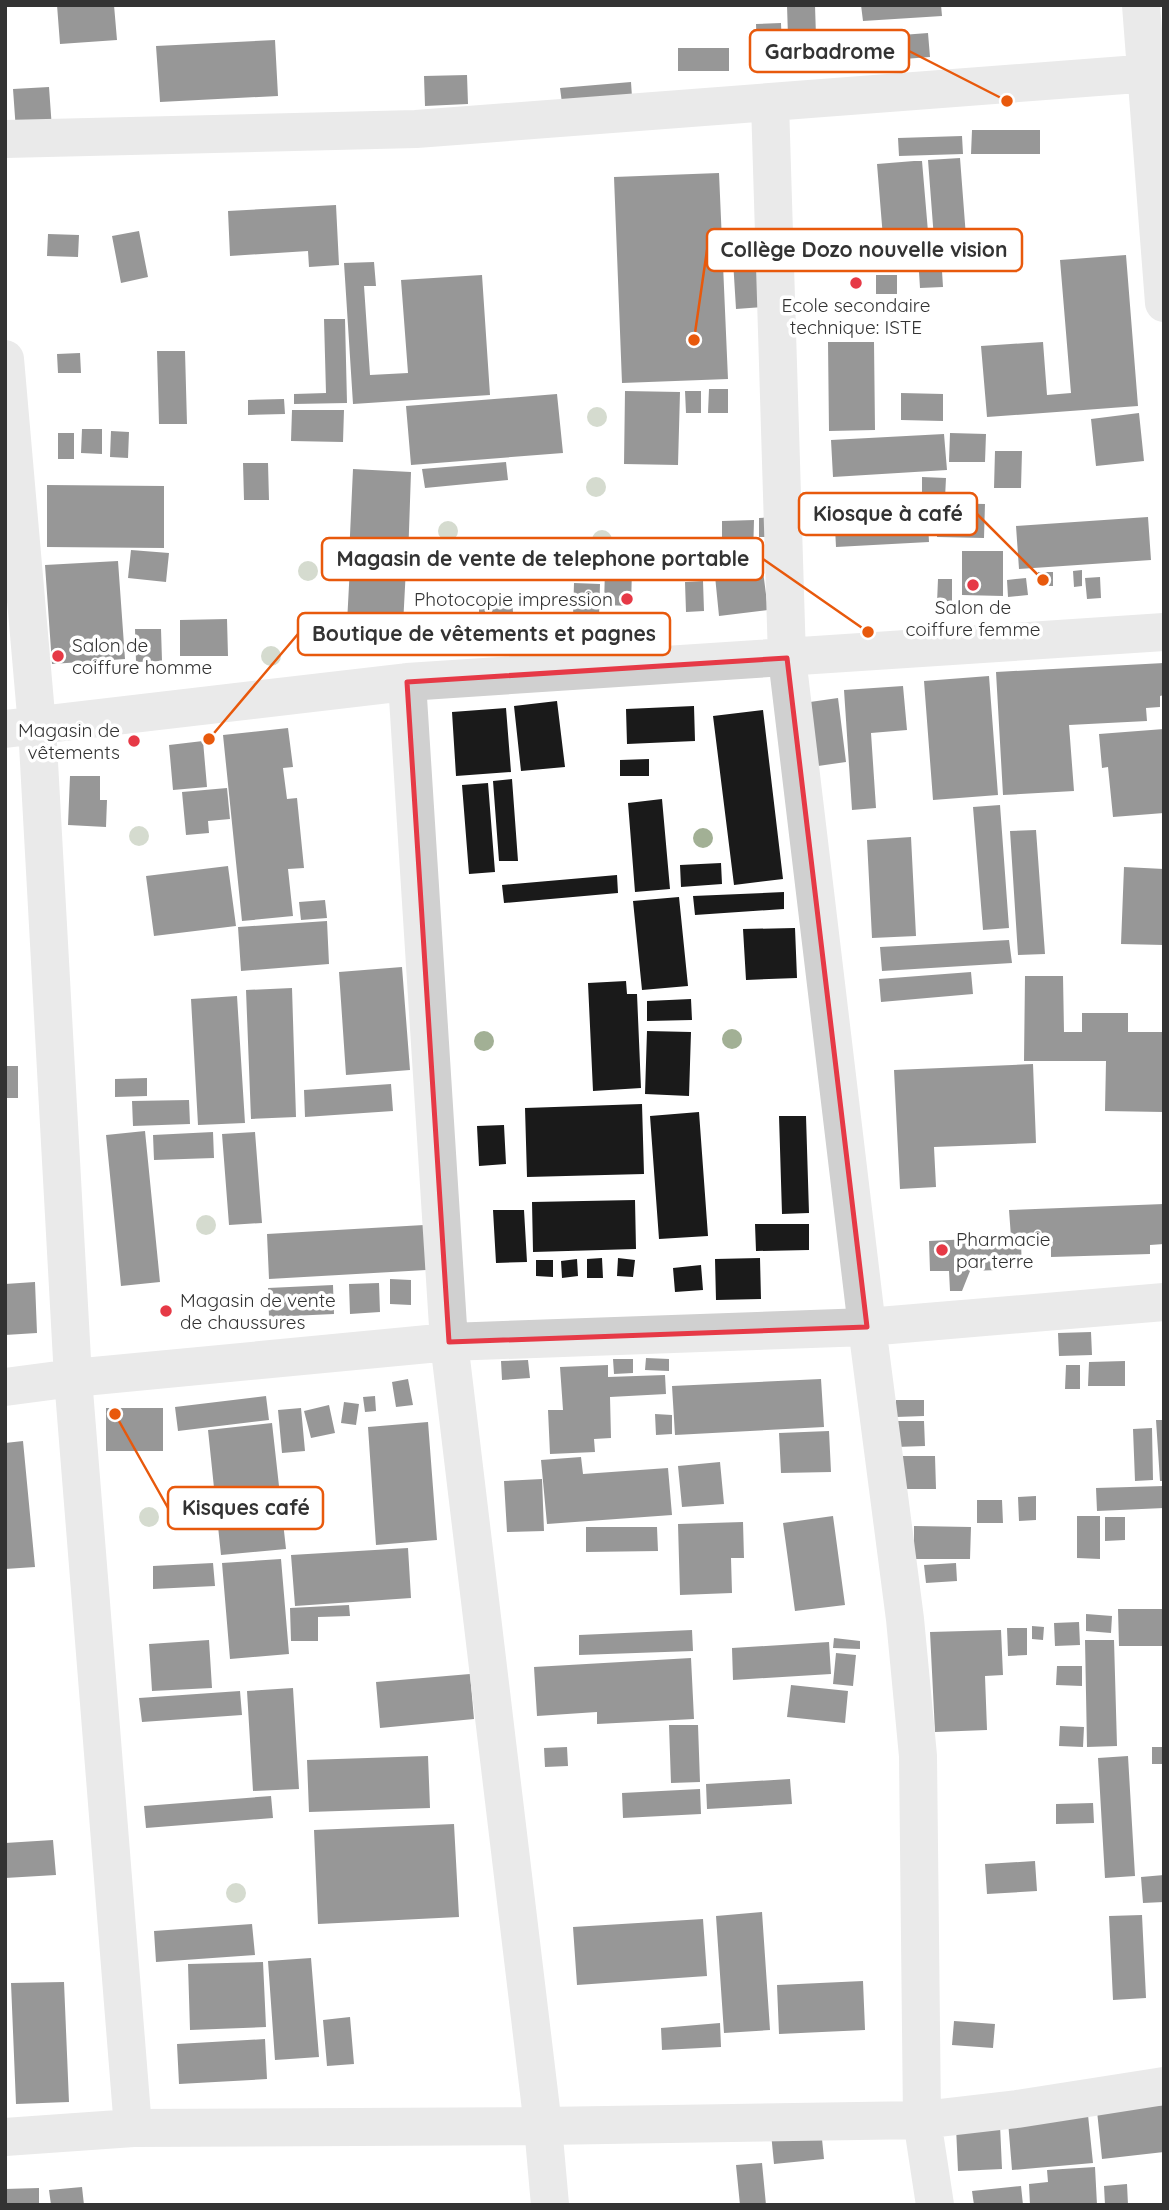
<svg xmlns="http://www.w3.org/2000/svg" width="1169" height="2210" font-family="Quicksand,sans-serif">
	<rect width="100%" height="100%" fill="#fff"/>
	<path fill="#1a1a1a" d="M57,5h57l3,35 -57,4z
		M787,5h28l2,64h-28z
		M861,5h80l1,11 -79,5z
		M781,23l1,28h-25l-1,-27z
		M928,33l2,24 -104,8 -3,-24z
		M275,40l3,56 -118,6 -4,-56z
		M678,48h51v23h-51z
		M467,75l1,29 -43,2 -1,-30z
		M631,82l1,15 -70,6 -2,-15z
		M49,87l3,42 -36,2 -3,-42z
		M972,130h68v24h-69z
		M962,136l1,18 -64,2 -1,-18z
		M960,158l8,105 -32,2 -8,-105z
		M914,161h8l9,106 -9,1 -2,-21 -36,3 -7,-86z
		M719,173l9,206 -106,4 -8,-206z
		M336,205l3,60 -30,2 -1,-16 -78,5 -2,-45z
		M139,231l9,46 -27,6 -9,-47z
		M48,234l31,1 -1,22 -31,-1z
		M917,253l1,17 -23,1 -1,-17z
		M1126,255l12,151 -151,11 -6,-71 62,-4 4,53 24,-2 -11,-133z
		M761,258l2,49 -27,2 -3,-49z
		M374,262l2,24h-12l6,89 38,-2 -7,-93 81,-5 8,120 -137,9 -9,-141z
		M942,271l1,16 -23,1 -1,-16z
		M876,275h21v19h-21z
		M324,319h21l2,84 -53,1v-10l32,-1z
		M828,342h46l1,88 -46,1z
		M157,351h28l2,73h-28z
		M80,353l1,20h-23l-1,-19z
		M709,389h19v24h-20z
		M625,391l55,1 -2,73 -54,-1z
		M685,391h16v22h-15z
		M901,393l42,1v27l-42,-1z
		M557,394l6,59 -152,12 -5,-59z
		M284,399l1,15 -37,1v-15z
		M292,410h52l-1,32 -52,-1z
		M1139,413l5,48 -48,5 -5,-47z
		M82,429h20v25l-21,-1z
		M111,431l18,1 -1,26 -18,-1z
		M58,433h16v26h-16z
		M950,433l36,1 -1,28h-36z
		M944,434l3,36 -114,7 -2,-37z
		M995,451h27l-1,37h-27z
		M506,462l2,18 -83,8 -3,-19z
		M243,463h25l1,37h-25z
		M353,469l58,3 -3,88 -59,-3z
		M922,477l24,1 -1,20 -23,-1z
		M47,485l117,1v62l-117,-1z
		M927,503l2,39 -93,5 -2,-38z
		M937,503l48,1 -1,34 -47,-1z
		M773,517v20h-14v-19z
		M1148,517l3,43 -132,9 -3,-43z
		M754,520l-1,37 -31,-1v-35z
		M131,550l38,3 -3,29 -38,-4z
		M962,551h41v45l-41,-1z
		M118,561l7,98 -73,5 -7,-99z
		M350,566l56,2 -3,57 -56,-2z
		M605,569h27l-1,37 -27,-1z
		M1082,570v16l-8,1 -1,-16z
		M763,571l5,39 -49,6 -4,-40z
		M1038,572h15v14h-15z
		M1100,577l1,21 -14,1 -2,-21z
		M1026,578l2,17 -20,2 -1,-17z
		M938,579h14v24h-15z
		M703,581l1,30 -18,1 -1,-30z
		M574,583l26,1 -1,33h-26z
		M512,595l2,35 -11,1 -1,-9 -14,1 1,14 -23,1 -2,-25 15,-1v-15z
		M227,619l1,37h-48v-36z
		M135,629h26l1,32 -26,1z
		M1164,663v32l-4,1v11l-14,1 1,13 -78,4 5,66 -71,4 -7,-123z
		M989,676l9,119 -65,5 -9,-119z
		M903,686l4,44 -36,3 5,75 -24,2 -8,-120z
		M838,698l8,64 -28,4 -8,-64z
		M557,701l8,66 -44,4 -7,-65z
		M694,706l1,35 -68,3 -1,-35z
		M506,708l5,64 -55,4 -4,-64z
		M763,710l20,169 -49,6 -21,-169z
		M288,728l5,39 -10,1 4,31 10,-1 7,70 -16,1 5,47 -51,5 -19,-186z
		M1164,729v84l-51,4 -5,-50 -6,1 -3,-34z
		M203,741l4,46 -34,3 -4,-45z
		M649,759v17h-29v-16z
		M70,776h30v24h7l-1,27 -38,-2z
		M512,779l6,82h-19l-6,-80z
		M488,783l7,89 -26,2 -7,-89z
		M227,788l3,31 -22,2 1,12 -23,2 -4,-43z
		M662,799l8,90 -35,3 -7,-89z
		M1000,805l9,123 -26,2 -10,-123z
		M1036,830l9,124 -27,1 -8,-124z
		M911,837l5,99 -44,2 -5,-98z
		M721,863l1,21 -41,3 -1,-22z
		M228,866l8,60 -82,10 -8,-60z
		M1124,867l40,2v76l-43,-1z
		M617,875l1,18 -114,10 -2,-18z
		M784,892v17l-89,6 -2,-19z
		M679,897l9,89 -46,4 -9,-89z
		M325,900l2,18 -26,2 -2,-18z
		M327,921l2,43 -88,7 -3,-44z
		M795,928l2,50 -51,2 -3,-51z
		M1009,940l3,23 -130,8 -2,-24z
		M402,967l8,103 -64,5 -7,-103z
		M971,972l2,22 -92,8 -2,-23z
		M1025,976h38l1,56h18v-19h46v19h36v80l-59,-1 1,-50h-82z
		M626,981l1,13h10l4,94 -48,3 -5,-108z
		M292,988l4,129 -45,2 -5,-129z
		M237,996l8,127 -47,2 -7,-126z
		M691,999l1,21 -45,1v-20z
		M647,1031l44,1 -2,64 -44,-2z
		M1033,1064l3,79 -102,4 2,40 -36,2 -6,-119z
		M5,1066h13v32h-13z
		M147,1078v18l-32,1v-18z
		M391,1084l2,27 -88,6 -1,-27z
		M189,1100l1,24 -57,2 -1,-25z
		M642,1104l2,70 -117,3 -2,-69z
		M699,1112l9,124 -49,3 -9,-123z
		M779,1116h27l3,97 -27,1z
		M504,1125l2,39 -27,2 -2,-40z
		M145,1131l15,151 -39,4 -15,-151z
		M213,1132l1,26 -60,2 -1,-25z
		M255,1132l7,91 -33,2 -7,-91z
		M635,1200l1,49 -103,3 -1,-50z
		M1164,1204v40l-14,1v9l-99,3v-15l-30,1 1,26 -52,2 -8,20h-12l-1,-20h-19l-1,-30 82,-4 -2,-27z
		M493,1210h31l3,52 -31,1z
		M755,1224h54v26l-53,1z
		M424,1225l2,45 -157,9 -2,-45z
		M602,1258l1,20h-16v-19z
		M618,1258l17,2 -2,17 -16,-1z
		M760,1258l1,41 -45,1 -1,-41z
		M577,1259l1,17 -16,2 -1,-17z
		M536,1260h17v17l-17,-1z
		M701,1265l2,25 -28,2 -2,-24z
		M390,1279l21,1v25l-21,-1z
		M35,1282l2,51 -32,2v-51z
		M379,1283l1,29 -30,2 -1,-30z
		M333,1285l1,29 -65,3 -1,-29z
		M1091,1332l1,23 -33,1 -1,-23z
		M646,1358l23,1v12l-24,-1z
		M613,1359h20v14l-19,1z
		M528,1360l2,18 -28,2 -1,-19z
		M1125,1361v25h-37l1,-24z
		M608,1365v12l57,-2 1,19 -56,3 1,41 -17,1 1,13 -45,2 -2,-44h15l-3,-43z
		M1066,1365h14v24h-15z
		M408,1379l5,26 -17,2 -4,-25z
		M821,1379l3,48 -149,8 -3,-49z
		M266,1396l3,24 -91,11 -3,-24z
		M375,1396l1,15 -11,1 -2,-15z
		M896,1400h28v16l-28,1z
		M344,1402l15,2 -3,21 -15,-2z
		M329,1405l6,28 -24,5 -7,-27z
		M106,1408h57v43h-57z
		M301,1408l4,43 -23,2 -4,-43z
		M655,1414l17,1v19l-16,1z
		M1156,1420h8v61h-4z
		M894,1421h30l1,25 -29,1z
		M428,1422l9,118 -61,5 -8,-118z
		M272,1423l14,126 -65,6 -13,-125z
		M1152,1428l1,52 -18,1 -2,-52z
		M829,1431l2,41 -50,1 -2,-40z
		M23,1441l12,126 -30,2v-126z
		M901,1456h34l1,33h-35z
		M581,1457l2,17 85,-6 4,47 -125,9 -6,-64z
		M720,1462l4,42 -42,3 -4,-41z
		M542,1479l2,52 -37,1 -3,-51z
		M1164,1486v22l-67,3 -1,-23z
		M1036,1496v24l-17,1 -1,-24z
		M977,1500h25l1,23h-26z
		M833,1516l12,89 -50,6 -12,-88z
		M1077,1516h23v43l-23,-1z
		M1105,1517h20v23l-20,1z
		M743,1522l1,36h-13l1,35 -52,2 -2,-71z
		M914,1526l57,1 -1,32h-56z
		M586,1527h71l1,24 -72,1z
		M408,1548l3,50 -116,8 -4,-51z
		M281,1559l8,95 -59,5 -8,-96z
		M213,1563l2,23 -62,3v-23z
		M956,1563l1,18 -31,2 -2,-18z
		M349,1605l1,11 -32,1v24h-27l-1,-33z
		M1118,1609h46v37h-45z
		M1086,1614l26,2 -1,17 -25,-2z
		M1079,1622l1,23 -25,1 -1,-23z
		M1032,1626l12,1 -1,13 -11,-1z
		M1007,1628h20v27l-19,1z
		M692,1630l1,21 -114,4v-20z
		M1001,1630l2,45 -18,1 2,54 -52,2 -5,-100z
		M834,1638l26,3v8l-27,-1z
		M209,1640l3,48 -60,3 -3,-47z
		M1085,1640h29l3,106 -30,1z
		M829,1642l2,32 -98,6 -1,-32z
		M836,1653l20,2 -3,31 -20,-2z
		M691,1658l3,61 -97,5v-12l-60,4 -3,-49z
		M1057,1666h25v20l-26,-1z
		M470,1674l4,45 -94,9 -4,-46z
		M791,1685l57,6 -3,32 -58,-6z
		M293,1688l6,101 -46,2 -6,-100z
		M240,1691l2,24 -100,7 -3,-24z
		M669,1725h29l2,57 -29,1z
		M1060,1726l24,1 -1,20 -24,-1z
		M567,1747l1,19 -23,1 -1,-19z
		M1152,1747h12v17h-12z
		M428,1756l2,52 -121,4 -2,-52z
		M1128,1756l7,120 -30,2 -7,-120z
		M790,1779l2,25 -85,5 -1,-25z
		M700,1789l1,25 -78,4 -1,-25z
		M271,1796l2,22 -127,10 -2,-22z
		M1093,1803l1,20 -38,1v-20z
		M454,1824l5,93 -141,7 -4,-94z
		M53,1840l3,35 -51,3v-35z
		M1035,1861l2,30 -50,3 -2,-30z
		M1164,1875v27l-21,1 -2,-26z
		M762,1912l8,118 -46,3 -8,-117z
		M1142,1915l4,83 -33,2 -4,-84z
		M703,1919l4,57 -130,9 -4,-58z
		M252,1924l3,31 -99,7 -2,-31z
		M311,1958l8,99 -44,3 -7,-99z
		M263,1962l3,65 -76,3 -2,-66z
		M863,1981l2,49 -86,4 -2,-49z
		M64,1982l5,120 -53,2 -5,-121z
		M350,2017l4,47 -27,2 -4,-46z
		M954,2021l41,3 -2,24 -41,-3z
		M720,2023l1,24 -59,3 -1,-22z
		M265,2039l2,40 -88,5 -2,-40z
		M1164,2105v47l-62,7 -5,-48z
		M1088,2115l5,48 -81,7 -4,-49z
		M1000,2125l2,44 -44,2 -2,-44z
		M821,2129l3,30 -50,5 -3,-31z
		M762,2163l4,42h-26l-4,-40z
		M1095,2167l2,38h-67l-1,-21 19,-2 -1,-12z
		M1127,2184l1,21h-23l-1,-19z
		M1021,2186l2,19h-49l-2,-14z
		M82,2187l2,18h-33l-2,-15z
		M39,2188v17h-34v-16z"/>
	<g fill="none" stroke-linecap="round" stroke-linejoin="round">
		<path stroke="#d0d0d0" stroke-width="38" d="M1141,5l23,298
			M770,103l17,555 80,669 38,292 13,137 4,364 13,85
			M5,139l411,-10 748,-57
			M5,359l32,367 36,652 60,750
			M407,682l42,660 94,784 7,79
			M5,729l402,-47 757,-50
			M5,1387l68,-9 376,-36 418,-15 297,-25
			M5,2137l128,-9 410,-2 379,-6 95,-11 147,-23"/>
	</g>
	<g fill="#a2b095">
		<circle cx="597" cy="417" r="10"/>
		<circle cx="596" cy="487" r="10"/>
		<circle cx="448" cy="531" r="10"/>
		<circle cx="602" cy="540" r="10"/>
		<circle cx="308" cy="571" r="10"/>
		<circle cx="271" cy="656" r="10"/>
		<circle cx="139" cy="836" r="10"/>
		<circle cx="703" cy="838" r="10"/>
		<circle cx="732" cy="1039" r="10"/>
		<circle cx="484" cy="1041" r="10"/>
		<circle cx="206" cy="1225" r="10"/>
		<circle cx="149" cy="1517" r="10"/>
		<circle cx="236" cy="1893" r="10"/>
	</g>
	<path d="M0 0H1169V2210H0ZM787,658l80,669 -418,15 -42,-660z" fill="#fff" fill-opacity=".55" fill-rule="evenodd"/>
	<path fill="none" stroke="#e63946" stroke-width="5" stroke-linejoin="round" d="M787,658l80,669 -418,15 -42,-660z"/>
	<g fill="#e63946" stroke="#fff" stroke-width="2.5">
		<circle cx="856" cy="283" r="7"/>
		<circle cx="973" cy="585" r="7"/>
		<circle cx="627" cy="599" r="7"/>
		<circle cx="58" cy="656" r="7"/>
		<circle cx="134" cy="741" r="7"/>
		<circle cx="942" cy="1250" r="7"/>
		<circle cx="166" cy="1311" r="7"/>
	</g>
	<g text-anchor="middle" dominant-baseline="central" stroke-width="7" stroke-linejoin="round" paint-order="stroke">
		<g font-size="19" fill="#333" stroke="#fff" text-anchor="start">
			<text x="856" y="305" text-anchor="middle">Ecole secondaire<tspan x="856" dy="22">technique: ISTE</tspan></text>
			<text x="613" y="599" text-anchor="end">Photocopie impression</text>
			<text x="973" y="607" text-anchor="middle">Salon de<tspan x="973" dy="22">coiffure femme</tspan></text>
			<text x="72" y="645">Salon de<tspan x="72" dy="22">coiffure homme</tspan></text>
			<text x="120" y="730" text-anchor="end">Magasin de<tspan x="120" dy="22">vêtements</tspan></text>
			<text x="956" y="1239">Pharmacie<tspan x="956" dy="22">par terre</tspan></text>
			<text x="180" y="1300">Magasin de vente<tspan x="180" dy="22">de chaussures</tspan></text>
		</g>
	</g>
	<path fill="none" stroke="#e8590c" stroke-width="2.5" d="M1007 101L909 51M694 340L707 250M1043 580L977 514M868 632L763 559M209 739L298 634M115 1414L168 1508"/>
	<g fill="#e8590c" stroke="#fff" stroke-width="2.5">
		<circle cx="1007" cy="101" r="7"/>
		<circle cx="694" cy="340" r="7"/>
		<circle cx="1043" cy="580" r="7"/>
		<circle cx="868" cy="632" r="7"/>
		<circle cx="209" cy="739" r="7"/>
		<circle cx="115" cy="1414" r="7"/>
	</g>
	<g fill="#fff" stroke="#e8590c" stroke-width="2.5">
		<rect x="750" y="30" width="159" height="42" rx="7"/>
		<rect x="707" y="229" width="315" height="42" rx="7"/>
		<rect x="799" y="493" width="178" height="42" rx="7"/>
		<rect x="322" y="538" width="441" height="42" rx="7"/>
		<rect x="298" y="613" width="372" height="42" rx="7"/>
		<rect x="168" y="1487" width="155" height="42" rx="7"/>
	</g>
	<g font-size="21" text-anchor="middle" font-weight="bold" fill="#333">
		<text x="830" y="59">Garbadrome</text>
		<text x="864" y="257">Collège Dozo nouvelle vision</text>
		<text x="888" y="521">Kiosque à café</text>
		<text x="543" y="566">Magasin de vente de telephone portable</text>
		<text x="484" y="641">Boutique de vêtements et pagnes</text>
		<text x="246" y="1515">Kisques café</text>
	</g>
	<rect width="1169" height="2210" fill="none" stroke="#333333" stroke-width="14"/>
</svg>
